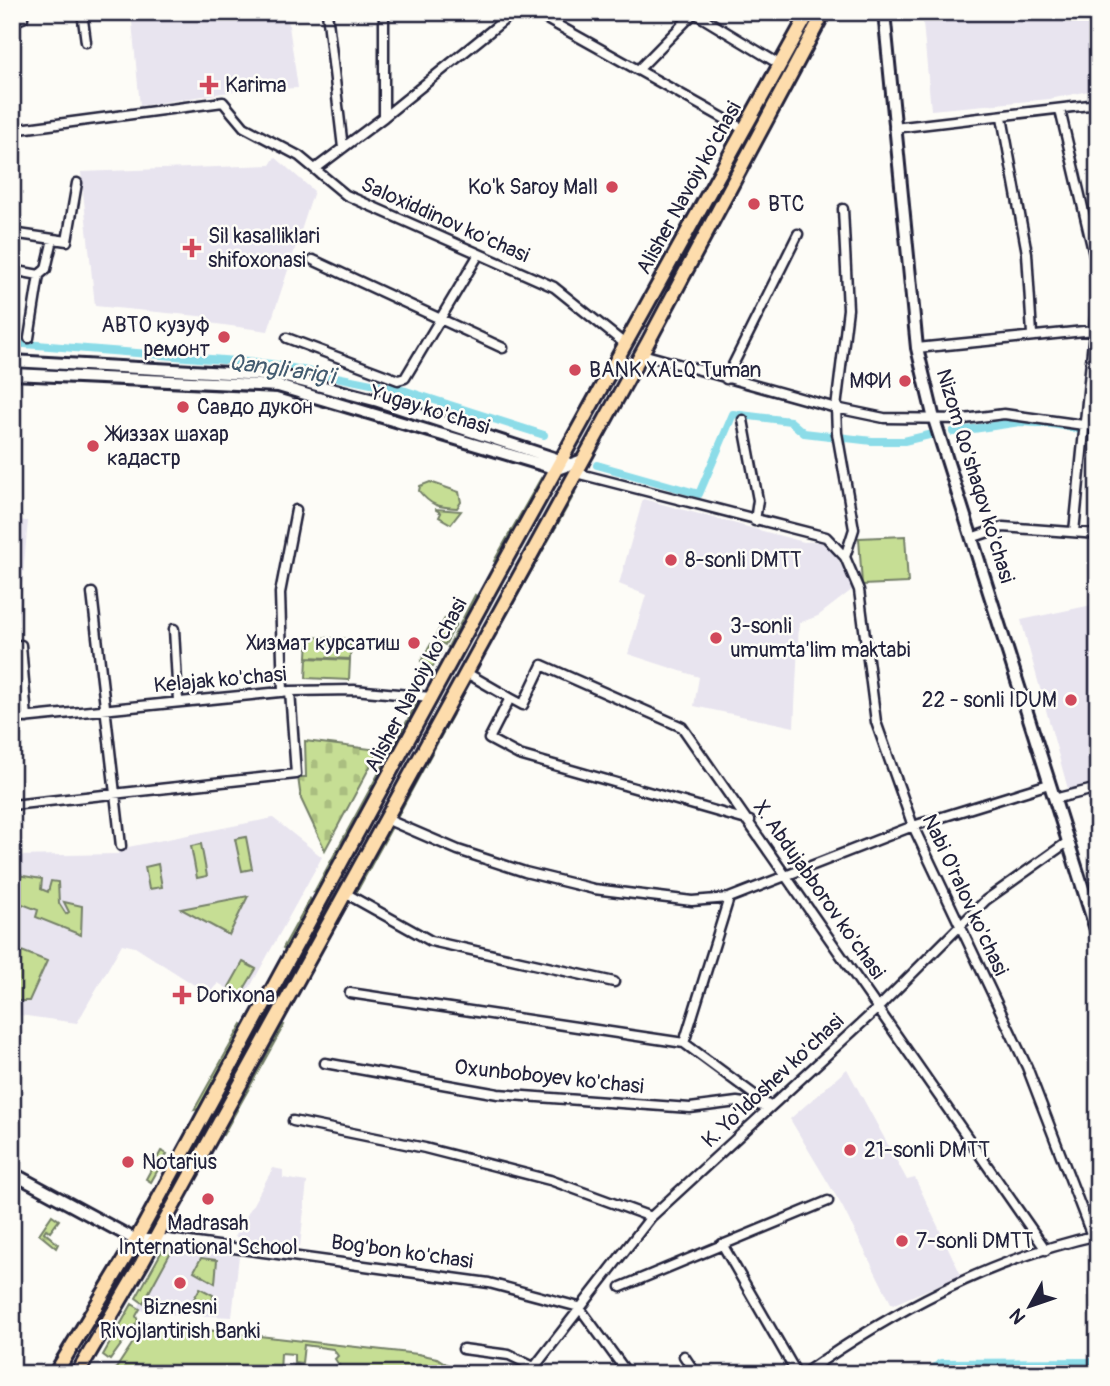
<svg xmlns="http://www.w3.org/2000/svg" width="1110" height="1386" font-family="Pangolin,sans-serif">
	<defs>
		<pattern id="forest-firs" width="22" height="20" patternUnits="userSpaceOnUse" patternTransform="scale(1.75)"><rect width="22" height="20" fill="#c6de94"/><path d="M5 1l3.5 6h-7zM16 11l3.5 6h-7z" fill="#aabe80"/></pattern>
		<pattern id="cemetery-stones" width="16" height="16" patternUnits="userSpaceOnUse" patternTransform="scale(1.75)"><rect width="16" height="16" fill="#c6de94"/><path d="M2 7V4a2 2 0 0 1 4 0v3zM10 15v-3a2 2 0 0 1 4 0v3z" fill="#aabe80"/></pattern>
	</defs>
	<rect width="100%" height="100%" fill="#fdfcf7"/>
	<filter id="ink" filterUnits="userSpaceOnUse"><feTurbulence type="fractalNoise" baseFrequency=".0143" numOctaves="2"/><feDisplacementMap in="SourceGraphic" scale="14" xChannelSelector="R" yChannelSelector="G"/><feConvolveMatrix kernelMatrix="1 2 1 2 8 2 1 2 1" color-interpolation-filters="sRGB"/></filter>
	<g filter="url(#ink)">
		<path fill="#e8e4ef" d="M131,12h156l11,76 -63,3 -95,15z
			M922,12h157l19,26v51l-48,10 -119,11z
			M275,157l39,34 -46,140 -59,-8v-6l-114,-11 -14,-134 189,-7z
			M643,499l161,43 19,-1 4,6 4,-2 22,44 -35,27 -19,7 -5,104 -100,-21 5,-29 -71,-23 18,-59 -27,-11z
			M12,520l16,1 -11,117 -5,1z
			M1092,605h6v176l-30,8 -47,-169z
			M273,818l49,39 -78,141 -26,-15 -8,12 -75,-48 -13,-3 -45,79 -65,-9v-158l106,-2v-5z
			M847,1069l60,111 8,-2 46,97 -69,30 -50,-99 -52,-87z
			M273,1168l10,2v8l24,4 -7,65 -65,-10z
			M173,1248l66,8 -7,61 -86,-4 -8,-5z"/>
		<path fill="#c6de94" stroke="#748068" stroke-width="2" d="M541,478l3,2 -48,82 -2,-1z
			M430,482l29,10 2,10 -4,6c-19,-1 -26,-2 -38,-17l1,-5z
			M571,491l4,2 -80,143 -2,-2z
			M436,510v-1l25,2 -10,13 -12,-7 2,-4z
			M905,536l3,47 -46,2 -3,-47z
			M475,595l3,3 -27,49h-3z
			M445,618l11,6 -11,21 -11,-6z
			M308,637l43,2 -1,20 -43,-2z
			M431,644l11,6 -9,17 -12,-6z
			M307,658l43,2 -1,20 -43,-2z
			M418,701l2,3 -101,187 -5,1z
			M452,716l-57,105 -3,-2 54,-100z
			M390,823l3,2 -37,68 -2,-4z
			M246,837l6,32 -10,2 -7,-32z
			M201,844l6,32 -10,2 -6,-32z
			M158,864l4,23 -13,2 -4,-22z
			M12,874l30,5 -1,10 7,3 3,-11 7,1 1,21 7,11 3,-2 -5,-10 18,4 -1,29 -45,-18 2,-7 -26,-10z
			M248,896l-19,39 -48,-26z
			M310,899l2,4 -26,47 -3,-2z
			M19,950l28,11 -18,40h-17v-35z
			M243,962l13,7 -15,25 -12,-7z
			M242,1024l3,2 -46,83 -5,1z
			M281,1024l3,1 -61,110 -3,-1z
			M161,1151l6,3 -16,28 -5,-3z
			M168,1248h5l-30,55 -7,-5 26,-47z
			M201,1258l16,2 -2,23 -21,-12z
			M200,1288l13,7 -1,12 -24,2z
			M132,1304l8,5 -4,7 2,5 -28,39 -7,-5z
			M146,1323l272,31 19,4 25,16h-117l-10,-15 3,-3 -5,-7 -29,-4 -2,18 -8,-1v-8l-13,-1 -1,20h13l1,-9 9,2 -1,8h-184l-3,-4z"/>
		<path fill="url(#forest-firs)" stroke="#748068" stroke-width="2" d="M52,1215l7,5 -9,12 -4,-3 -2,3 14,12 -2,4 -17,-14z"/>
		<path fill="url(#cemetery-stones)" stroke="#748068" stroke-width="2" d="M305,741l74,9 -54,100 -24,-51 -3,-22h8z"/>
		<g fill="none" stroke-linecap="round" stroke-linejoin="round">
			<path stroke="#8cdce8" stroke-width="8" d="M12,343l260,21 134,27 138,44
				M953,432l67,-10 32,2 46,8
				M597,465l102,29 34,-80 57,7 14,12 68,8h32l25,-6"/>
			<path stroke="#8cdce8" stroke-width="12" d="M931,1374l10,-9 157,-1"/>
			<defs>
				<path id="street" d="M82,12l4,30
					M327,12l16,136
					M534,12l104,58 57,-58
					M693,12l86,52
					M12,22l11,-4v-6
					M638,70l105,59
					M1060,110l38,162
					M384,117l130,-105
					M1002,117l25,136 5,81
					M894,128l204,-24
					M12,130l211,-28 21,25 55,29 47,39 208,92 71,57
					M315,169l69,-52v-105
					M843,209l5,100 -12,99 1,25 17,96 -9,28
					M12,233l55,8 10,-58
					M313,260l190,88
					M12,270l27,5
					M29,338l10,-63 7,-6 7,-30
					M287,338l111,42 7,-2 74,-124
					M917,348l177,-18
					M642,354l194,54 48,10 80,1 40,-5 94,13
					M726,379l72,-145
					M743,420l15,80 -3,21
					M576,473l250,64 19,20 14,33 17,132 37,104 114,241 65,169
					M1074,532l24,-241
					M974,537l29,-10 95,7
					M92,593l29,253
					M174,629l4,72
					M21,645l6,73
					M465,672l45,26 -21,41 30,16 231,66
					M283,692l-3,-99 16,-83
					M510,698l13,7 19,-40 140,62 364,523
					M12,719l278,-28 64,-1 77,7
					M1054,799l44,-11
					M12,805l284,-31 -6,-83
					M386,819l72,31 67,22 69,17 98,12 37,-3 184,-72 136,-42
					M345,893l86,48 183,41
					M350,993l334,50 84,62
					M684,1043l45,-145
					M325,1063l173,31 192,14 47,-6 33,5
					M293,1121l132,27 125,32 101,37
					M153,1240l14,-1 322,44 90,24 49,67
					M722,1244l75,130
					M621,1287l207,-86
					M463,1349l46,6 25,12
					M684,1356l12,18
					M529,1374l122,-157 228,-210 107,-107 83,-59
					M803,1374c90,-63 187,-115 295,-139"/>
				<path id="secondary" d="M884,12l33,336 17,71 164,517
					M12,361l270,15 96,25 188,61
					M12,374l266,12 279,83 26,-9
					M12,1173l124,67h17"/>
				<path id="primary" d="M55,1374l81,-134 362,-666 311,-562
					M77,1374l65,-111 506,-921 176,-330"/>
			</defs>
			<use href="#street" stroke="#22223b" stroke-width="13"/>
			<use href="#secondary" stroke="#22223b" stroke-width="16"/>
			<use href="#primary" stroke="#22223b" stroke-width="18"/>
			<use href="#street" stroke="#fdfcf7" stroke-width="8"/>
			<use href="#secondary" stroke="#fdfcf7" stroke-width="10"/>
			<use href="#primary" stroke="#fddcac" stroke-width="12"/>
		</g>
	</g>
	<g fill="#d1495b" stroke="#fdfcf7" stroke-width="2.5">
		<path d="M205.5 74.5h7v7h7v7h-7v7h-7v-7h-7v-7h7z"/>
		<circle cx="612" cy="187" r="7"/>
		<circle cx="754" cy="204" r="7"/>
		<path d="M188.5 237.5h7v7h7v7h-7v7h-7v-7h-7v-7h7z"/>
		<circle cx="224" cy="337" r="7"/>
		<circle cx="575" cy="370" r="7"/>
		<circle cx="905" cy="381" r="7"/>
		<circle cx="183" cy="407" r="7"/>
		<circle cx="93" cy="446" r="7"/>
		<circle cx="671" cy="560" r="7"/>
		<circle cx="716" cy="638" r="7"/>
		<circle cx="414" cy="643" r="7"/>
		<circle cx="1071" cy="700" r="7"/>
		<path d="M178.5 984.5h7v7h7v7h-7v7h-7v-7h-7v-7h7z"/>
		<circle cx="850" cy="1150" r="7"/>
		<circle cx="128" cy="1162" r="7"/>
		<circle cx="208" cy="1199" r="7"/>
		<circle cx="902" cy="1241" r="7"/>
		<circle cx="180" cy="1283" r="7"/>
	</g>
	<g text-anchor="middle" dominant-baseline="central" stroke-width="5" stroke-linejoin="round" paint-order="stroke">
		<g font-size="21" fill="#22223b" stroke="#fdfcf7" text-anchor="start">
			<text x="225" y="85">Karima</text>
			<text x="598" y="187" text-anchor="end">Ko'k Saroy Mall</text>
			<text x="768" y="204">BTC</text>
			<text x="208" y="236">Sil kasalliklari<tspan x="208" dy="24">shifoxonasi</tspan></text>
			<text x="210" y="325" text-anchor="end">АВТО кузуф<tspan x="210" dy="24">ремонт</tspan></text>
			<text x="589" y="370">BANK XALQ Tuman</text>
			<text x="891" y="381" text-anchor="end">МФИ</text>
			<text x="197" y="407">Cавдо дукон</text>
			<text x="107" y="434">Жиззах шахар<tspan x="107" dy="24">кадастр</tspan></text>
			<text x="685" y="560">8-sonli DMTT</text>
			<text x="730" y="626">3-sonli<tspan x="730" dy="24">umumta'lim maktabi</tspan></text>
			<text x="400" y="643" text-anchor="end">Хизмат курсатиш</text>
			<text x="1057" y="700" text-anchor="end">22 - sonli IDUM</text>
			<text x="196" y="995">Dorixona</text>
			<text x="864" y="1150">21-sonli DMTT</text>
			<text x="142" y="1162">Notarius</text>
			<text x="208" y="1223" text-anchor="middle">Madrasah<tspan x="208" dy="24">International School</tspan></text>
			<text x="916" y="1241">7-sonli DMTT</text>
			<text x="180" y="1307" text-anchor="middle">Biznesni<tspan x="180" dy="24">Rivojlantirish Banki</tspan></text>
		</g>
		<g font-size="21" fill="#22223b" stroke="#fdfcf7">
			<text transform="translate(689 188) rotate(-61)">Alisher Navoiy ko'chasi</text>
			<text transform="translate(445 220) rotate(24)">Saloxiddinov ko'chasi</text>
			<text transform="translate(430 410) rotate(17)">Yugay ko'chasi</text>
			<text transform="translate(975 476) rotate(73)">Nizom Qo'shaqov ko'chasi</text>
			<text transform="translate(220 680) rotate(-5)">Kelajak ko'chasi</text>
			<text transform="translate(416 685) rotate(-62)">Alisher Navoiy ko'chasi</text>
			<text transform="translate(819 890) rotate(55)">X. Abdujabborov ko'chasi</text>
			<text transform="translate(965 895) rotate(65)">Nabi O'ralov ko'chasi</text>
			<text transform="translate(549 1077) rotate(6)">Oxunboboyev ko'chasi</text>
			<text transform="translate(773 1081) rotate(-43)">K. Yo'ldoshev ko'chasi</text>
			<text transform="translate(402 1252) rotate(8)">Bog'bon ko'chasi</text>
		</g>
		<g font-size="23" font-style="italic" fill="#425a6f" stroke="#fdfcf7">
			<text transform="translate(282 369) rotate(8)">Qangli arig'i</text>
		</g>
	</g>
	<rect width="1110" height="1386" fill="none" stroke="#fdfcf7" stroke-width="42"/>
	<rect x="21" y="21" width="1068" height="1344" fill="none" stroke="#22223b" stroke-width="2.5" filter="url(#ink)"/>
	<g transform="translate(1030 1306) rotate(230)" stroke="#fdfcf7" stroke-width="5" paint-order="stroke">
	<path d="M0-5L12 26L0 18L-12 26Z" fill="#22223b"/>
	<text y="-10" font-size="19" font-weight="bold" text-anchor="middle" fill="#22223b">N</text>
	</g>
</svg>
